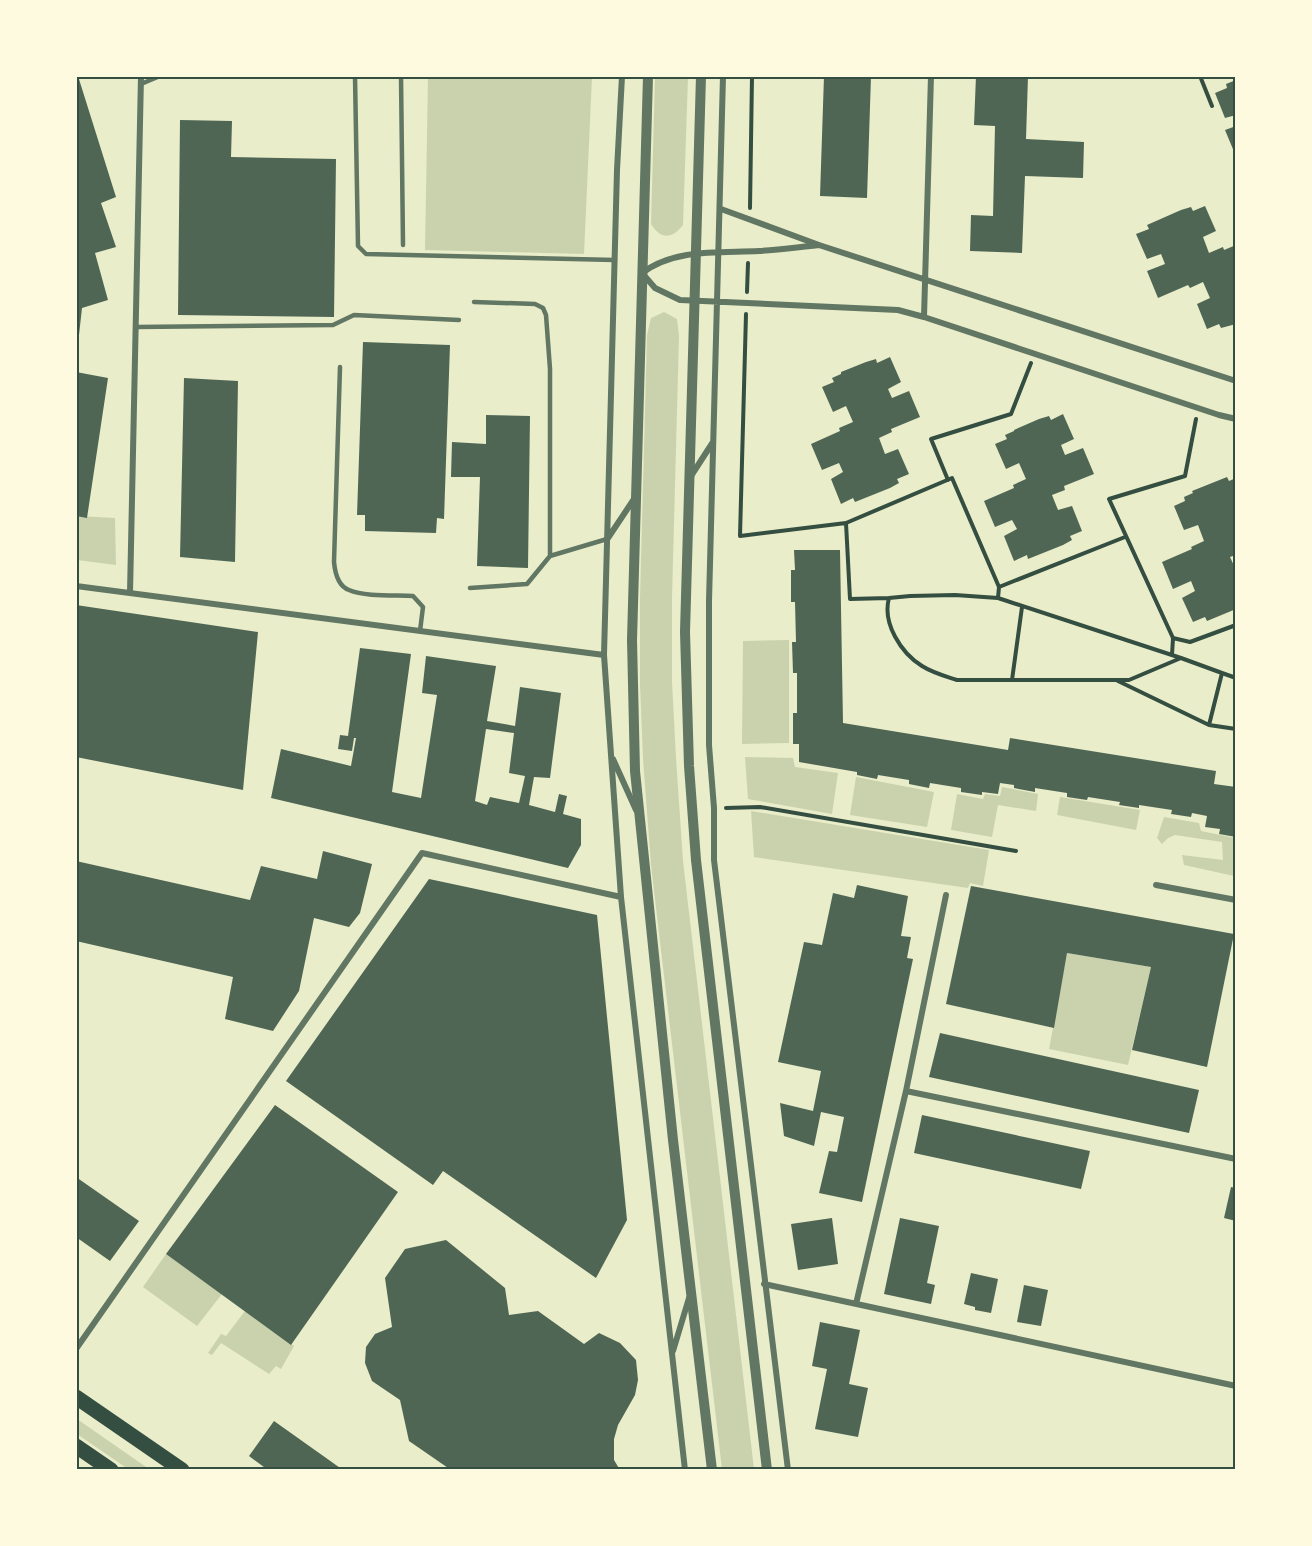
<svg xmlns="http://www.w3.org/2000/svg" width="1312" height="1546" font-family="'PT Sans Narrow',sans-serif">
	<rect width="100%" height="100%" fill="#e9edc9"/>
	<path fill="#cad2ad" d="M428,77h164l-8,177 -159,-4z
		M655,77h33l-5,148c-11,14 -22,15 -32,-1z
		M664,312l13,7 2,17 -7,262v84l4,76 7,103 71,608h-32l-71,-604 -8,-106 -3,-75v-86l7,-263 4,-17z
		M77,516l38,2 1,47 -39,-5z
		M789,640v103l-47,1 1,-103z
		M745,757l48,1 2,9 43,6 -6,41 -84,-15z
		M856,777l78,15 -7,35 -77,-12z
		M1002,787l36,7 -2,17 -38,-6 -6,32 -41,-7 6,-36 26,5 2,-5 15,2z
		M1060,797l80,13 -4,20 -79,-15z
		M751,811l238,39 -6,36 -13,-3 -2,5 -214,-31z
		M1164,817l35,6 2,8 34,7 -1,38 -50,-11 -2,-10 41,5 -1,-18 -47,-7 -7,3 -6,6 -5,-6z
		M1067,953l84,14 -23,98 -79,-16z
		M166,1254l56,40 -25,32 -54,-39z
		M245,1311l49,35 -13,23 -5,-3 -7,8 -48,-31 -9,12 -4,-2 13,-19 5,2z
		M77,1419l72,50h-21l-51,-35z"/>
	<path fill="#4f6655" fill-rule="evenodd" d="M76,76h2l38,121 -15,6 15,44 -21,6 13,47 -26,8 -4,36z
		M824,76h47l-4,122 -47,-2z
		M976,76h52l-2,63 58,3 -1,36 -58,-2 -3,77 -52,-2 1,-36 22,1 2,-90 -21,-1z
		M1236,80v35l-11,3 -10,-25 12,-5 -1,-4z
		M180,120l52,1 -1,36 105,2 -2,158 -156,-2z
		M1236,126v28h-1l-10,-24z
		M1205,206l11,25 -13,6 6,16 14,-6 1,3 12,-5v79l-15,4 -2,-4 -12,5 -10,-25 13,-6 -7,-16 -13,6 -2,-3 -30,13 -11,-27 18,-7 -4,-10 -14,5 -11,-25 13,-5 -2,-4 34,-15 10,-3 2,4z
		M363,342l87,3 -6,174 -7,-1 -1,15 -71,-2v-16h-8z
		M890,357l11,25 -13,7 4,9 17,-7 11,26 -29,12 1,3 -13,6 6,16 13,-5 11,25 -12,5 2,4 -9,5 -35,14 -2,-4 -12,6 -10,-25 12,-7 -4,-9 -17,7 -11,-26 29,-13 -1,-3 14,-6 -7,-16 -13,6 -11,-25 12,-5 -2,-4 9,-4v-2l25,-10 10,-3 1,4z
		M76,372l32,6 -21,140 -11,-2z
		M184,378l54,3 -3,181 -55,-5z
		M1063,414l11,25 -13,6 4,10 18,-7 11,26 -30,12 1,4 -13,5 6,15 14,-4 10,25 -12,5 2,4 -9,5 -35,14 -1,-4 -13,6 -10,-25 13,-7 -5,-9 -17,7 -11,-26 30,-13 -1,-3 13,-6 -7,-16 -13,6 -11,-25 12,-5 -2,-4 9,-4v-1l25,-11 10,-3 2,4z
		M486,415l44,1 -2,152 -51,-2 3,-89h-29l1,-35 34,2z
		M1227,477l2,4 7,-3v77l-6,2 6,13v39l-29,12 -2,-4 -12,5 -11,-24 13,-7 -4,-10 -18,8 -11,-27 30,-13 -1,-2 13,-6 -6,-16 -14,5 -10,-24 11,-5 -1,-4 9,-4 -1,-2z
		M794,550h46l3,173 165,27 2,-12 206,33 -2,13 22,3v50l-17,-3 1,-5 -15,-2 2,-11 -15,-3 -1,4 -20,-3 1,-4 -33,-5v3l-20,-3 1,-3 -32,-5 -1,3 -20,-3v-4l-32,-5v4l-21,-4v-3l-14,-2 -2,11 -16,-2v3l-21,-3v-4l-31,-5 -1,5 -20,-4v-4l-31,-5 -1,4 -20,-4v-3l-58,-10v-18h-6v-31h4v-40h-4l-1,-31h4l-1,-40h-4v-32h4z
		M76,605l182,27 -15,158 -167,-33z
		M360,648l51,6 -19,138 29,6 16,-103 -15,-2 4,-37 70,10 -9,55 28,5 5,-39 41,6 -11,85 -16,-1 -5,28 26,7 4,-18 8,2 -4,18 18,5v26l-13,23 -297,-70 10,-49 70,17 5,-28h-2l-2,13 -14,-2 2,-14 8,1zM486,729l28,4 -5,40 16,3 -6,27 -29,-6 -3,8 -12,-4z
		M323,851l49,13 -12,49 -11,14 -35,-9 -15,73 -26,40 -48,-12 8,-42 -157,-36v-80l174,39 11,-34 56,13z
		M429,879l168,36 30,305 -31,58 -153,-107 -10,14 -147,-104z
		M857,885l51,11 -7,40 10,1 -4,21 6,1 -51,243 -43,-9 10,-42 8,1 7,-35 -23,-5 -7,34 -30,-10 -4,-33 33,8 8,-40 -43,-9 26,-120 18,3 11,-52 21,5z
		M971,886l263,48 -27,133 -75,-17 19,-83 -84,-14 -13,75 -108,-24z
		M940,1033l259,57 -10,43 -260,-56z
		M275,1105l123,87 -107,153 -125,-91z
		M922,1115l168,36 -9,38 -167,-36z
		M76,1177l63,44 -29,40 -34,-24z
		M1231,1187l5,1v33l-12,-3z
		M832,1218l6,46 -40,6 -7,-46z
		M900,1218l39,8 -12,57 8,2 -4,19 -47,-10z
		M446,1240l59,48 4,27 29,-4 46,33 15,-11 21,10 16,17 2,20 -3,15 -17,30 -4,14v21l6,10h-169l-42,-29 -9,-41 -28,-19 -7,-18 1,-16 9,-13 17,-7 -7,-49 20,-29z
		M971,1273l27,6 -7,34 -16,-3v-3l-11,-3z
		M1024,1285l24,5 -7,36 -24,-4z
		M820,1322l40,8 -11,54 19,4 -10,49 -43,-8 12,-60 -15,-3z
		M274,1421l69,49h-75l-19,-14z"/>
	<g fill="none" stroke-linecap="round" stroke-linejoin="round">
		<path stroke="#344e41" stroke-width="4" d="M1200,76l12,30
			M750,208l2,-132
			M747,292l1,-29
			M746,314l-6,222 106,-13 106,-45 47,109 -1,11
			M948,480l-17,-41 80,-25 20,-51
			M846,523l4,76 39,-1
			M999,587l126,-50
			M955,595l43,3 183,60 -52,22h-172c-12,-4 -24,-7 -35,-14 -21,-13 -40,-43 -33,-68l21,-2z
			M1173,638l17,4 46,-17
			M1172,655l1,-17 -64,-139 76,-23 11,-57
			M1222,673l14,5
			M1012,680l10,-73
			M1118,681l91,44 13,-52 -41,-15
			M1209,725l27,4
			M726,808l34,-1 256,44"/>
		<path stroke="#617663" stroke-width="4.5" d="M355,76l3,170 8,8 249,6
			M401,76l2,169
			M141,84l19,-8
			M474,302l61,2 8,4 3,7 4,54v187
			M136,327l197,-2 21,-10 105,5
			M340,367l-6,195c1,11 4,24 15,28 16,7 46,5 64,6l10,11 -3,24
			M470,588l57,-4 23,-28 57,-17"/>
		<path stroke="#617663" stroke-width="6" d="M622,76l-5,94 -13,485 17,242 64,573
			M723,76l-14,525v144l5,63v52l74,610
			M721,209l98,36 417,136
			M819,245c-20,2 -40,5 -60,6 -39,2 -84,-3 -117,22l13,15 25,12 218,10 26,7 295,98 17,4
			M924,317l7,-241
			M691,476l22,-34
			M608,538l26,-39
			M76,586l528,69
			M130,593l11,-517
			M613,759l23,51
			M1156,885l80,15
			M906,1091l330,68
			M764,1284l472,102
			M856,1304l50,-213 40,-196
			M76,1349l346,-496 199,44
			M673,1351l16,-53"/>
		<path stroke="#617663" stroke-width="10" d="M648,76l-16,564 3,131 38,369 39,330
			M701,76l-16,556 4,134 7,94 71,610"/>
		<path stroke="#344e41" stroke-width="15" d="M76,1397l106,73
			M76,1446l35,24"/>
	</g>
	<rect width="1312" height="1546" fill="none" stroke="#fefae0" stroke-width="156"/>
	<rect x="78" y="78" width="1156" height="1390" fill="none" stroke="#344e41" stroke-width="2"/>
</svg>
